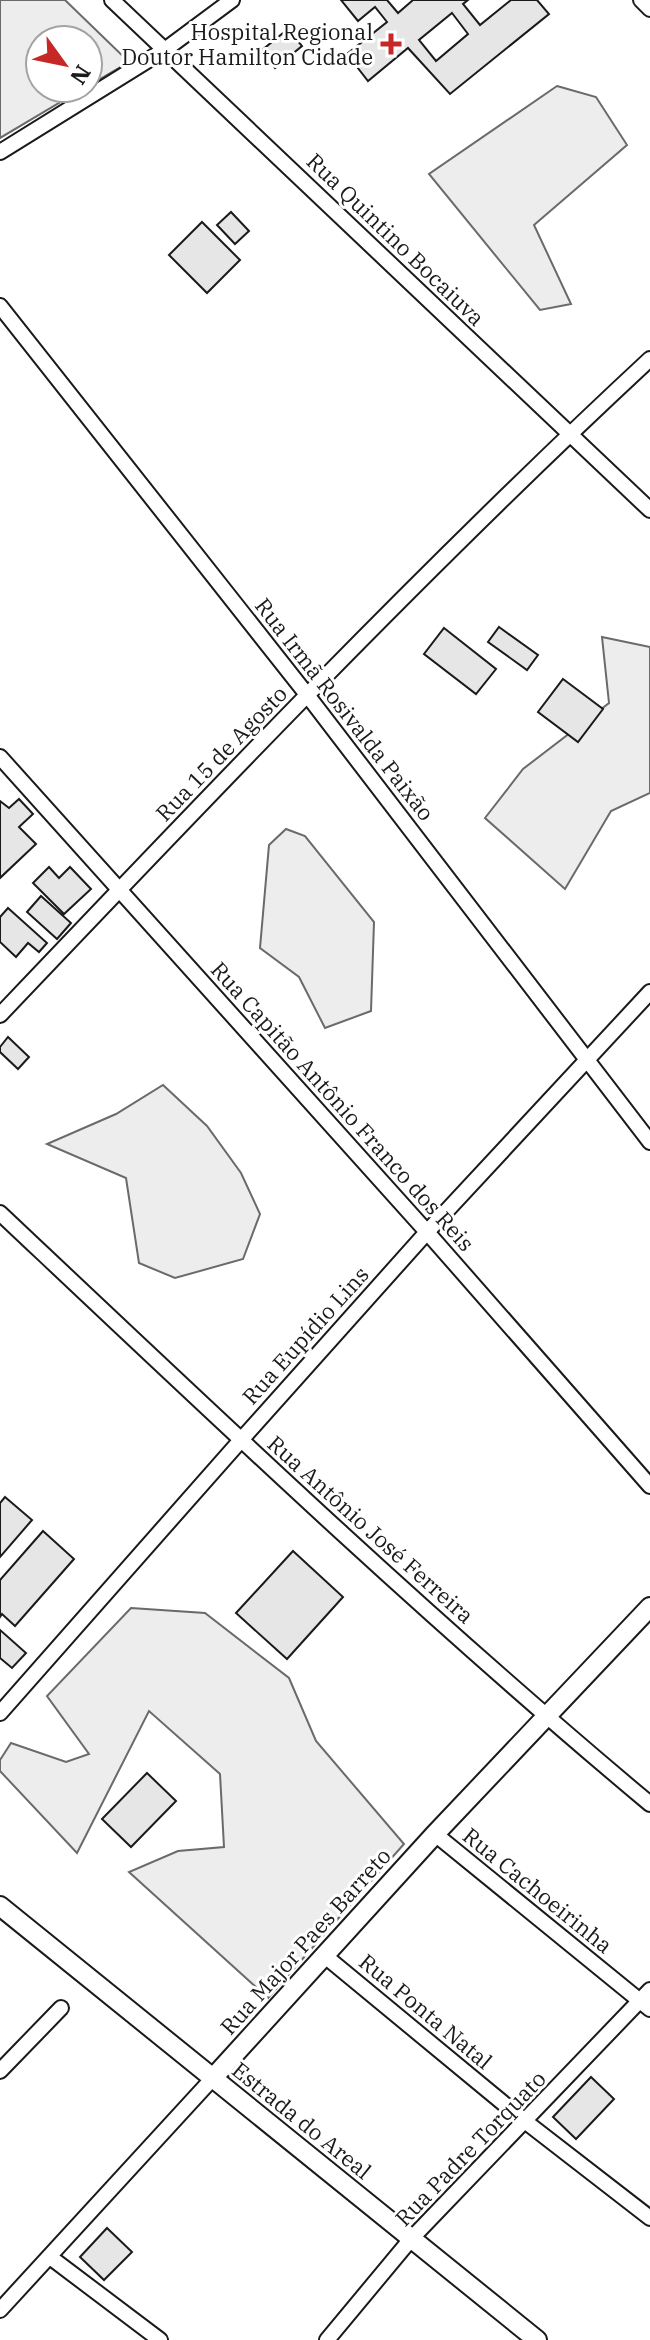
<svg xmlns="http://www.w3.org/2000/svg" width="650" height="2340" font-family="'IBM Plex Serif',serif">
	<rect width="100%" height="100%" fill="#fff"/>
	<path fill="#ededed" stroke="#6a6a6a" stroke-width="2" d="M0,0h65l64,62 -41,24v-46h-48v48h44l-84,50z
		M557,86l39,11 31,48 -93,80 37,79 -31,6 -111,-136z
		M602,637l48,10v146l-39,18 -46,78 -80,-71 38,-49 86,-66z
		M286,829l19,7 69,86 -3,89 -46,17 -26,-51 -39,-29 9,-103z
		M163,1085l44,41 34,47 19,41 -17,45 -68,19 -36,-15 -13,-85 -79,-34 69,-30z
		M131,1608l74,5 84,65 27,63 88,103 -136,154 -139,-126 49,-21 46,-4 -4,-73 -71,-63 -72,142 -77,-82v-11l11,-17 55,19 23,-8 -42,-58z"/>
	<path fill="#e6e6e6" stroke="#1a1a1a" stroke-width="2" fill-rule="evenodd" d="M341,0h46l11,13 15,-13h55l-5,4 17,21 31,-25h26l12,14 -99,80 -42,-46 -40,33 -21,-27 40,-32 -12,-15 -17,14zM452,13l16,21 -32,27 -17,-21z
		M288,29l14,17 -27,22 -14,-17z
		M231,212l18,19 -14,13 -18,-19z
		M202,222l38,38 -33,33 -38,-38z
		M499,627l39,28 -11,15 -39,-28z
		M444,628l52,41 -20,25 -52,-40z
		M563,679l40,30 -25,33 -40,-30z
		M19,799l14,15 -14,13 17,17 -36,34v-77l9,7z
		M49,867l10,11 11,-11 21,22 -27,25 -31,-31z
		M41,896l30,27 -14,16 -30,-27z
		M8,908l39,35 -8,9 -11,-9 -12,14 -16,-15v-25z
		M8,1037l21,20 -11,12 -18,-17v-5z
		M5,1497l27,23 -32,37v-54z
		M43,1531l31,28 -59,67 -13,-12 -2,3v-37z
		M293,1551l50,46 -56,62 -51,-46z
		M0,1630l26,23 -14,15 -12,-10z
		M147,1773l29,28 -45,46 -29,-28z
		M591,2077l23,22 -38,40 -23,-22z
		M107,2228l25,24 -28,28 -24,-23z"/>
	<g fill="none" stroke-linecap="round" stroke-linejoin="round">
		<defs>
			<path id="minor" d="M112,0l538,510
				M641,0l9,9
				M0,152l166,-103 66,-49
				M0,306l308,390 342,446
				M0,757l427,475 223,254
				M0,1015c212,-223 425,-447 650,-656
				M0,1213c213,201 425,403 650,591
				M0,1713l241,-273 186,-208 223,-240
				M435,1834l215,175
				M325,1956l201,166 124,96
				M0,2071l61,-63
				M50,2257l110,83
				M0,2310l213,-232
				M327,2340l84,-101 239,-249"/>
			<path id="tertiary" d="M0,1906l537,434
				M213,2078l222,-244 215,-227"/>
		</defs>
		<use href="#minor" stroke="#1a1a1a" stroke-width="18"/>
		<use href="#tertiary" stroke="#1a1a1a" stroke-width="22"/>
		<use href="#minor" stroke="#fff" stroke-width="14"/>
		<use href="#tertiary" stroke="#fff" stroke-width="18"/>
	</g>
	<path fill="#c62828" stroke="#fff" stroke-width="3" d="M387 32h8v8h8v8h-8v8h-8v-8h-8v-8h8z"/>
	<g text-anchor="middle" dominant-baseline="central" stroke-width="6" stroke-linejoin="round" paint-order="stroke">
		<g font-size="22" fill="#1a1a1a" stroke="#fff" text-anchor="end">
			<text x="373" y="31">Hospital Regional<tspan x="373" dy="25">Doutor Hamilton Cidade</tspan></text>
		</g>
		<g font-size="22" fill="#1a1a1a" stroke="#fff">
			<text transform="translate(396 239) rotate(44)">Rua Quintino Bocaiuva</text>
			<text transform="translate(345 709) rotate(52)">Rua Irmã Rosivalda Paixão</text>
			<text transform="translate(221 753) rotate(-46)">Rua 15 de Agosto</text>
			<text transform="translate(343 1106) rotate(48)">Rua Capitão Antônio Franco dos Reis</text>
			<text transform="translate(305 1335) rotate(-48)">Rua Eupídio Lins</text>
			<text transform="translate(371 1529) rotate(42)">Rua Antônio José Ferreira</text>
			<text transform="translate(538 1890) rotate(39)">Rua Cachoeirinha</text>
			<text transform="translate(305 1941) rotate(-48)">Rua Major Paes Barreto</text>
			<text transform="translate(426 2011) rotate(40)">Rua Ponta Natal</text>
			<text transform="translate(302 2120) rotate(39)">Estrada do Areal</text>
			<text transform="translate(470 2148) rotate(-46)">Rua Padre Torquato</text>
		</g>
	</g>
	<g transform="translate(64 64) rotate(123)"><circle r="38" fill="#ffffff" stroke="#a3a3a3" stroke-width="2"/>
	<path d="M0-6L14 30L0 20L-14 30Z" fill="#c62828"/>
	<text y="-12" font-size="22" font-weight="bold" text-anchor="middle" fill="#1a1a1a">N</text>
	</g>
</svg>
